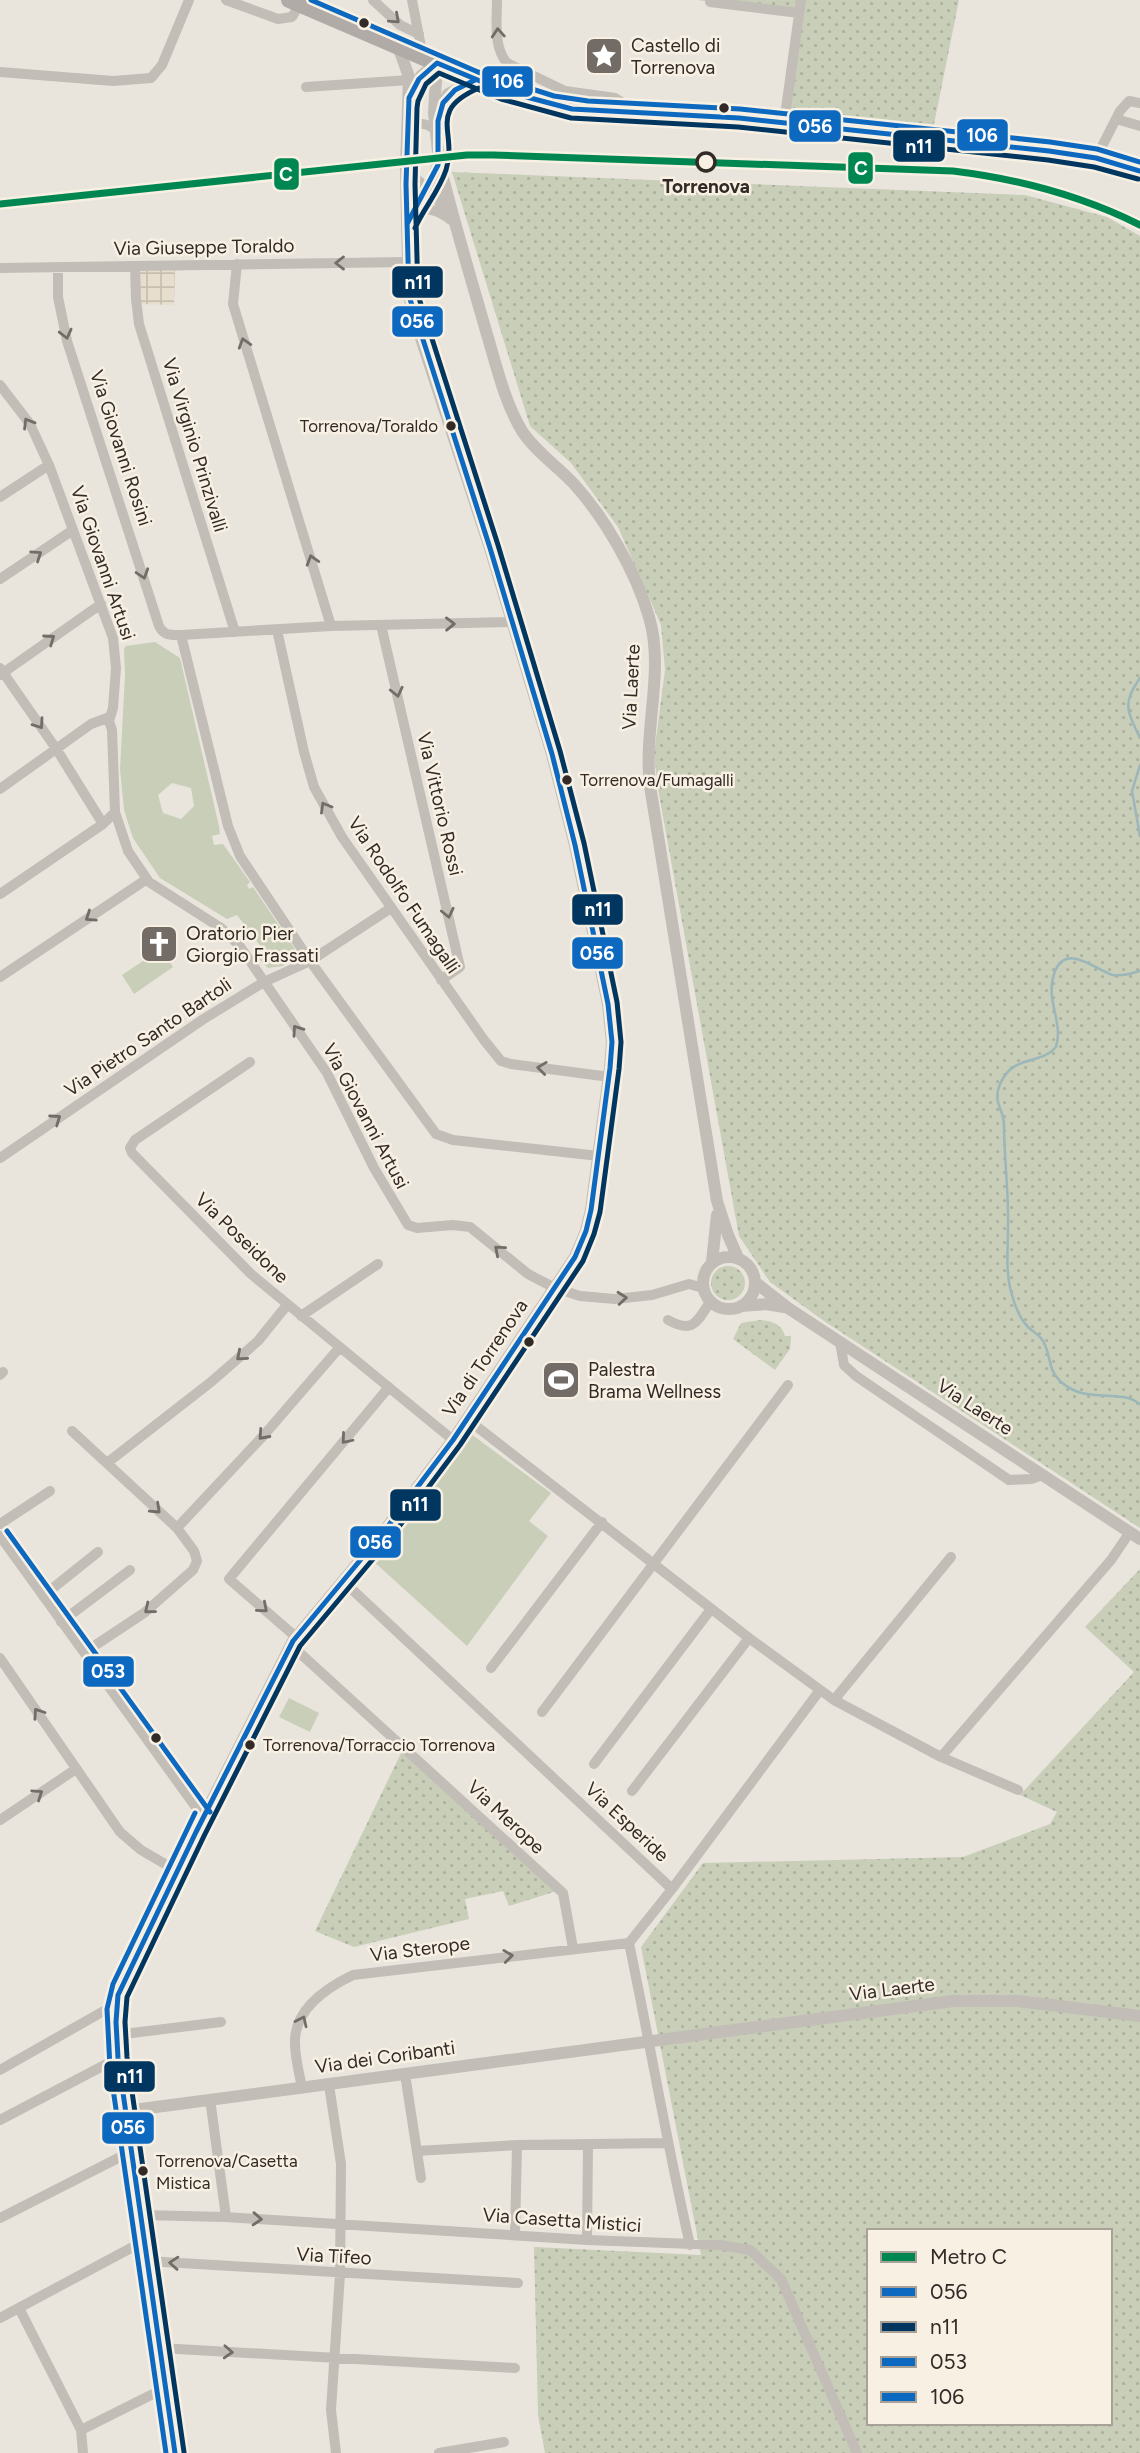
<svg xmlns="http://www.w3.org/2000/svg" width="1140" height="2453" font-family="Figtree,sans-serif">
	<defs>
		<pattern id="grass-dots" width="8" height="8" patternUnits="userSpaceOnUse" patternTransform="scale(1.75)"><rect width="8" height="8" fill="#c8ceb8"/><path d="M2 2h.1M6 6h.1" fill="none" stroke="#acb19e" stroke-width="1.8" stroke-linecap="round"/></pattern>
		<pattern id="plaza-grid" width="8" height="8" patternUnits="userSpaceOnUse" patternTransform="scale(1.75)"><rect width="8" height="8" fill="#e7decd"/><path d="M0 4h8M4 0v8" fill="none" stroke="#c7bfb0"/></pattern>
	</defs>
	<rect width="100%" height="100%" fill="#e9e5dd"/>
	<path fill="url(#grass-dots)" fill-rule="evenodd" d="M697,0h262l-28,139 -147,-16 15,-110z
		M452,172l573,23 82,22 33,19v1292l-316,-207 -54,-39 -31,-46 -81,-447 -4,-35 11,-84 -4,-45 -43,-98 -47,-64 -41,-37z
		M711 1283a17 17 0 1 1 34 0a17 17 0 1 1-34 0Z
		M760,1320c12,1 22,4 25,16h6l-1,13 -15,21 -42,-31 8,-16z
		M1140,1569v884h-595l-7,-38 -4,-168 167,8 -60,-308 62,-84 260,-6 87,-33 7,-12 -37,-17 114,-123 -49,-45zM869,2231h241v192h-241z
		M404,1747l156,143 -51,16 -6,-15 -38,8 4,20 -115,28 -39,-16z"/>
	<path fill="#c8ceb8" fill-rule="evenodd" d="M155,642l25,16 39,168 1,8 -8,2 2,9 9,-1 27,38 -3,3 2,4 4,-2 42,62 -2,9 -10,8 -15,2 -10,-10 7,-6 -28,-37 -10,4 -67,-41 -27,-40 -9,-28 -4,-41 5,-94 -1,-26 2,-3zM172,783l19,5 3,18 -13,13 -18,-6 -5,-18z
		M161,949l12,18 -39,27 -12,-19z
		M467,1431l84,62 -22,28 19,15 -81,110 -95,-86 87,-108 -4,-4z
		M289,1698l30,15 -9,19 -31,-15z"/>
	<path fill="url(#plaza-grid)" d="M175,265l-1,40 -38,-1 -1,-38z"/>
	<g fill="none" stroke-linecap="round" stroke-linejoin="round">
		<path stroke="#9bb7b9" stroke-width="2.5" d="M1140,678c-19,26 -12,34 0,60
			M1140,765l-8,26 8,45
			M1140,971c-9,3 -18,5 -27,4 -16,-4 -46,-33 -58,-4 -11,29 9,50 1,76 -16,19 -42,6 -56,37 -8,19 4,25 4,41 0,30 4,60 4,91 1,26 -4,53 4,79 3,12 8,24 17,33 6,5 12,8 15,15 7,13 4,27 16,38 27,25 57,6 80,23"/>
		<path stroke="#c2bdb6" stroke-width="10" d="M226,0l52,19 14,-2 8,-13
			M373,0l27,25 19,9
			M412,0l11,57
			M497,0c0,20 -4,47 10,63l58,28 50,7 11,7 5,8
			M710,2l89,11
			M0,72l113,9 38,-3 11,-13 27,-65
			M306,87l103,-7
			M1116,119l24,7
			M784,123l17,-123
			M407,128c11,-6 19,-6 30,3
			M1096,158l24,-47 9,-10 11,2
			M411,215c15,-10 27,-5 40,5
			M237,264l-4,40 98,322
			M135,266l1,33 3,25 96,308
			M58,267v30l9,44 92,285c5,10 12,9 22,9l150,-9 181,-4
			M0,268l408,-6
			M0,385l30,39 19,41 64,173 3,30 -3,40 -4,13 3,9 3,82 13,39 21,31 72,46 18,17 88,128 47,95 34,57 9,3 36,-3 17,2 58,47 27,14 25,8 35,3 37,-4 37,-11 14,4
			M0,497l49,-32
			M0,579l73,-49
			M381,625l79,342 -19,13
			M277,630l27,122 10,35 28,50 142,203 17,21 10,3 99,13
			M181,635l47,191 12,30 70,105 126,173 17,6 146,16
			M0,668l57,82 46,74
			M0,675l101,-71
			M0,789l91,-65 16,-6 2,3
			M0,894l103,-70 12,-12
			M0,977l147,-98
			M250,1062l-115,78 -5,8 2,5 119,121 202,166
			M0,1158l202,-138 62,-38 46,-21 81,-53
			M301,1316l77,-52
			M668,1320c25,14 29,2 42,-18
			M840,1342l4,23 12,11 153,104 22,-1 12,-4
			M0,1375l3,-3
			M467,1419l282,219 85,62 107,57 77,33
			M72,1431l105,97 17,23 3,10 -4,9 -49,43 -59,39
			M107,1463l104,-81 47,-41 29,-36
			M0,1524l50,-33
			M177,1528l87,-93 76,-88
			M0,1536l203,281
			M343,1581l329,308 -43,54c21,100 38,202 61,302
			M43,1596l55,-44
			M61,1622l69,-52
			M296,1637l-67,-58 160,-192
			M291,1645l272,248 10,55
			M0,1658l120,174 21,18 36,21
			M491,1668l111,-146
			M834,1700l117,-143
			M542,1712l246,-327
			M941,1757l170,-197 19,-28
			M594,1764l117,-155
			M632,1791l117,-153
			M0,1820l76,-51
			M672,1889l148,-199
			M116,2035l105,-13
			M0,2070l116,-66
			M405,2074l16,104
			M329,2085l12,79 -1,110 -9,136 5,43
			M302,2087c-3,-14 -7,-29 -7,-44 -1,-33 31,-55 58,-68l276,-32
			M210,2099l16,118
			M0,2120l118,-62
			M417,2151l100,-6 150,-2
			M140,2215l86,2 361,23 133,5 30,5 31,29 76,174
			M0,2218l132,-67
			M515,2234l2,-89
			M587,2240l1,-95
			M147,2261l371,22
			M19,2308l62,122 2,23
			M0,2318l144,-77
			M160,2348l355,20
			M81,2430l84,-42
			M439,2453l65,-11"/>
		<path stroke="#c2bdb6" stroke-width="12" d="M411,95l10,-19 16,-13
			M438,115l10,-21 27,-14
			M439,162c14,57 31,113 47,169 10,33 18,70 36,100 13,20 35,35 52,53 31,34 62,88 75,133 16,53 -6,113 1,169l67,415 11,34 10,23
			M406,168c12,18 32,26 43,45
			M408,221l25,-43 6,-16 -5,-49 3,-50
			M703 1283a26 26 0 1 1 52 0a26 26 0 1 1-52 0Z
			M712,1262l5,-47
			M755,1282l33,26 352,231
			M741,1306l25,-2 18,3
			M126,2111l827,-110h65l122,15
			M175,2453l-57,-395 -2,-36 2,-27 78,-163 97,-191 89,-107 71,-94 122,-183 11,-26 5,-21 19,-142 2,-26 -4,-38 -33,-159 -23,-91 -62,-206 -73,-222 -8,-30 -2,-72 -1,-56 3,-91 -11,-31"/>
		<path stroke="#b0aba6" stroke-width="16" d="M289,0l186,80 77,25 35,5 152,8 310,33 47,7 44,13"/>
		<defs>
			<path id="rail" d="M825,165l43,-3"/>
		</defs>
		<use href="#rail" stroke="#a9a5a1" stroke-width="5"/>
		<use href="#rail" stroke="#f7f0e3" stroke-width="2.5" stroke-dasharray="8" stroke-linecap="butt"/>
		<defs>
			<path id="bus-1" d="M407,224l31,-59v-44l5,-18 12,-13 20,-10
				M175,2453l-57,-395 -2,-36 2,-27 78,-163 97,-191 89,-107 71,-94 122,-183 11,-26 5,-21 19,-142 2,-26 -4,-38 -33,-159 -23,-91 -62,-206 -81,-252 -3,-112 3,-86 10,-19 18,-16 67,28 68,18 167,9 310,33 47,7 44,13"/>
			<path id="bus-2" d="M415,228c9,-20 24,-37 31,-58 12,-38 -20,-59 33,-82
				M184,2452l-57,-395 -2,-35 2,-25 77,-161 96,-190 89,-106 71,-95 123,-184 11,-27 6,-22 19,-143 2,-27 -4,-40 -33,-159 -24,-92 -62,-206 -80,-250 -3,-111 2,-76 1,-7 8,-17 13,-11 62,26 70,19 167,9 310,33 46,7 44,12"/>
			<path id="bus-3" d="M7,1531l203,281
				M166,2453l-56,-385 -3,-59 6,-25 82,-171"/>
			<path id="bus-4" d="M311,0l167,72 76,24 34,5 152,8 310,33 47,7 43,13"/>
		</defs>
		<use href="#bus-1" stroke="#f7f0e3" stroke-width="10"/>
		<use href="#bus-2" stroke="#f7f0e3" stroke-width="10"/>
		<use href="#bus-3" stroke="#f7f0e3" stroke-width="10"/>
		<use href="#bus-4" stroke="#f7f0e3" stroke-width="10"/>
		<use href="#bus-1" stroke="#0c69bf" stroke-width="5"/>
		<use href="#bus-2" stroke="#00365f" stroke-width="5"/>
		<use href="#bus-3" stroke="#0c69bf" stroke-width="5"/>
		<use href="#bus-4" stroke="#0c69bf" stroke-width="5"/>
		<defs>
			<path id="metro-1" d="M0,204l467,-49h26l460,16c66,8 127,24 187,54"/>
		</defs>
		<use href="#metro-1" stroke="#f7f0e3" stroke-width="12"/>
		<use href="#metro-1" stroke="#008751" stroke-width="7"/>
	</g>
	<defs><path id="oneway-chevron" d="M-2-3.5L2.5 0L-2 3.5" fill="none" stroke-width="1.6" stroke-linecap="round" stroke-linejoin="round" transform="scale(1.75)"/></defs>
	<g stroke="#736c67">
		<use href="#oneway-chevron" transform="translate(395 19) rotate(42)"/>
		<use href="#oneway-chevron" transform="translate(498 33) rotate(-94)"/>
		<use href="#oneway-chevron" transform="translate(340 263) rotate(180)"/>
		<use href="#oneway-chevron" transform="translate(66 334) rotate(76)"/>
		<use href="#oneway-chevron" transform="translate(244 343) rotate(-107)"/>
		<use href="#oneway-chevron" transform="translate(28 423) rotate(-121)"/>
		<use href="#oneway-chevron" transform="translate(37 555) rotate(-34)"/>
		<use href="#oneway-chevron" transform="translate(312 560) rotate(-107)"/>
		<use href="#oneway-chevron" transform="translate(143 574) rotate(72)"/>
		<use href="#oneway-chevron" transform="translate(450 624) rotate(-1)"/>
		<use href="#oneway-chevron" transform="translate(50 639) rotate(-35)"/>
		<use href="#oneway-chevron" transform="translate(397 692) rotate(77)"/>
		<use href="#oneway-chevron" transform="translate(39 724) rotate(55)"/>
		<use href="#oneway-chevron" transform="translate(325 807) rotate(-120)"/>
		<use href="#oneway-chevron" transform="translate(448 913) rotate(77)"/>
		<use href="#oneway-chevron" transform="translate(90 917) rotate(146)"/>
		<use href="#oneway-chevron" transform="translate(297 1030) rotate(-125)"/>
		<use href="#oneway-chevron" transform="translate(542 1068) rotate(-173)"/>
		<use href="#oneway-chevron" transform="translate(56 1119) rotate(-35)"/>
		<use href="#oneway-chevron" transform="translate(499 1250) rotate(-139)"/>
		<use href="#oneway-chevron" transform="translate(622 1298) rotate(-5)"/>
		<use href="#oneway-chevron" transform="translate(241 1356) rotate(139)"/>
		<use href="#oneway-chevron" transform="translate(263 1435) rotate(132)"/>
		<use href="#oneway-chevron" transform="translate(346 1439) rotate(130)"/>
		<use href="#oneway-chevron" transform="translate(156 1509) rotate(43)"/>
		<use href="#oneway-chevron" transform="translate(263 1608) rotate(41)"/>
		<use href="#oneway-chevron" transform="translate(149 1609) rotate(141)"/>
		<use href="#oneway-chevron" transform="translate(38 1713) rotate(-124)"/>
		<use href="#oneway-chevron" transform="translate(38 1794) rotate(-34)"/>
		<use href="#oneway-chevron" transform="translate(508 1956) rotate(-7)"/>
		<use href="#oneway-chevron" transform="translate(302 2021) rotate(-65)"/>
		<use href="#oneway-chevron" transform="translate(257 2219) rotate(4)"/>
		<use href="#oneway-chevron" transform="translate(174 2263) rotate(-176)"/>
		<use href="#oneway-chevron" transform="translate(228 2352) rotate(3)"/>
	</g>
	<defs>
		<symbol id="sight-square" viewBox="-11 -11 22 22"><rect x="-9" y="-9" width="18" height="18" rx="4" fill="#726b66" stroke="#f7f0e3"/><path d="M0-6L1.8-2.2L6-1.7L2.9 1.2L3.7 5.4L0 3.3L-3.7 5.4L-2.9 1.2L-6-1.7L-1.8-2.2Z" fill="#fff"/></symbol>
		<symbol id="church-square" viewBox="-11 -11 22 22"><rect x="-9" y="-9" width="18" height="18" rx="4" fill="#726b66" stroke="#f7f0e3"/><path d="M-1.2-6h2.4v3.5h3.3v2.4h-3.3V6h-2.4V-.1h-3.3v-2.4h3.3Z" fill="#fff"/></symbol>
		<symbol id="stadium-square" viewBox="-11 -11 22 22"><rect x="-9" y="-9" width="18" height="18" rx="4" fill="#726b66" stroke="#f7f0e3"/><path d="M0-5a6.5 5 0 1 0 0 10a6.5 5 0 1 0 0-10ZM-3.5-1.8h7v3.6h-7Z" fill="#fff"/></symbol>
	</defs>
	<g fill-rule="evenodd">
		<use href="#sight-square" x="582" y="34" width="44" height="44"/>
		<use href="#church-square" x="137" y="922" width="44" height="44"/>
		<use href="#stadium-square" x="539" y="1358" width="44" height="44"/>
	</g>
	<g fill="#322a26" stroke="#f7f0e3" stroke-width="2.5">
		<circle cx="364" cy="23" r="6"/>
		<circle cx="724" cy="108" r="6"/>
		<circle cx="451" cy="426" r="6"/>
		<circle cx="567" cy="780" r="6"/>
		<circle cx="529" cy="1342" r="6"/>
		<circle cx="156" cy="1738" r="6"/>
		<circle cx="250" cy="1745" r="6"/>
		<circle cx="143" cy="2171" r="6"/>
	</g>
	<circle fill="#f7f0e3" stroke="#322a26" stroke-width="3.5" cx="706" cy="162" r="9"/>
	<g text-anchor="middle" dominant-baseline="central" stroke-width="5" stroke-linejoin="round" paint-order="stroke">
		<g font-size="17" fill="#322a26" stroke="#f7f0e3" text-anchor="start">
			<text x="438" y="426" text-anchor="end">Torrenova/Toraldo</text>
			<text x="580" y="780">Torrenova/Fumagalli</text>
			<text x="263" y="1745">Torrenova/Torraccio Torrenova</text>
			<text x="156" y="2161">Torrenova/Casetta<tspan x="156" dy="22">Mistica</tspan></text>
		</g>
		<g font-size="19" fill="#322a26" stroke="#f7f0e3" text-anchor="start">
			<text x="631" y="45">Castello di<tspan x="631" dy="22">Torrenova</tspan></text>
			<text x="186" y="933">Oratorio Pier<tspan x="186" dy="22">Giorgio Frassati</tspan></text>
			<text x="588" y="1369">Palestra<tspan x="588" dy="22">Brama Wellness</tspan></text>
		</g>
		<g font-size="19" font-weight="bold" fill="#322a26" stroke="#f7f0e3">
			<text x="706" y="186">Torrenova</text>
		</g>
		<g font-size="19" fill="#322a26" stroke="#f7f0e3">
			<text transform="translate(204 247) rotate(-1)">Via Giuseppe Toraldo</text>
			<text transform="translate(195 445) rotate(73)">Via Virginio Prinzivalli</text>
			<text transform="translate(121 448) rotate(72)">Via Giovanni Rosini</text>
			<text transform="translate(103 563) rotate(71)">Via Giovanni Artusi</text>
			<text transform="translate(631 687) rotate(-87)">Via Laerte</text>
			<text transform="translate(440 804) rotate(77)">Via Vittorio Rossi</text>
			<text transform="translate(404 895) rotate(56)">Via Rodolfo Fumagalli</text>
			<text transform="translate(148 1037) rotate(-34)">Via Pietro Santo Bartoli</text>
			<text transform="translate(366 1116) rotate(62)">Via Giovanni Artusi</text>
			<text transform="translate(242 1238) rotate(44)">Via Poseidone</text>
			<text transform="translate(485 1358) rotate(-56)">Via di Torrenova</text>
			<text transform="translate(975 1407) rotate(33)">Via Laerte</text>
			<text transform="translate(506 1817) rotate(43)">Via Merope</text>
			<text transform="translate(627 1822) rotate(43)">Via Esperide</text>
			<text transform="translate(420 1949) rotate(-7)">Via Sterope</text>
			<text transform="translate(892 1989) rotate(-7)">Via Laerte</text>
			<text transform="translate(385 2057) rotate(-8)">Via dei Coribanti</text>
			<text transform="translate(562 2220) rotate(4)">Via Casetta Mistici</text>
			<text transform="translate(334 2256) rotate(3)">Via Tifeo</text>
		</g>
	</g>
	<g stroke="#f7f0e3" stroke-width="2.5">
		<rect x="481" y="65" width="53" height="33" rx="7" fill="#0c69bf"/>
		<rect x="788" y="109" width="54" height="34" rx="7" fill="#0c69bf"/>
		<rect x="956" y="118" width="53" height="34" rx="7" fill="#0c69bf"/>
		<rect x="892" y="129" width="54" height="34" rx="7" fill="#00365f"/>
		<rect x="847" y="151" width="27" height="34" rx="7" fill="#008751"/>
		<rect x="273" y="157" width="27" height="34" rx="7" fill="#008751"/>
		<rect x="391" y="265" width="53" height="34" rx="7" fill="#00365f"/>
		<rect x="391" y="305" width="53" height="33" rx="7" fill="#0c69bf"/>
		<rect x="571" y="893" width="53" height="33" rx="7" fill="#00365f"/>
		<rect x="571" y="936" width="53" height="34" rx="7" fill="#0c69bf"/>
		<rect x="389" y="1488" width="53" height="34" rx="7" fill="#00365f"/>
		<rect x="349" y="1525" width="53" height="34" rx="7" fill="#0c69bf"/>
		<rect x="82" y="1655" width="53" height="33" rx="7" fill="#0c69bf"/>
		<rect x="103" y="2060" width="53" height="33" rx="7" fill="#00365f"/>
		<rect x="101" y="2111" width="54" height="34" rx="7" fill="#0c69bf"/>
	</g>
	<g font-size="19" text-anchor="middle" font-weight="bold" fill="#fff">
		<text x="508" y="88">106</text>
		<text x="815" y="133">056</text>
		<text x="982" y="142">106</text>
		<text x="919" y="153">n11</text>
		<text x="861" y="175">C</text>
		<text x="286" y="181">C</text>
		<text x="418" y="289">n11</text>
		<text x="417" y="328">056</text>
		<text x="598" y="916">n11</text>
		<text x="597" y="960">056</text>
		<text x="415" y="1511">n11</text>
		<text x="375" y="1549">056</text>
		<text x="108" y="1678">053</text>
		<text x="130" y="2083">n11</text>
		<text x="128" y="2134">056</text>
	</g>
	<rect x="867" y="2229" width="245" height="196" fill="#f7f0e3" stroke="#a8a197" stroke-width="2"/>
	<rect x="881" y="2252" width="35" height="10" fill="#008751" stroke="#a8a197" stroke-width="2"/>
	<text x="930" y="2264" font-size="21" fill="#322a26">Metro C</text>
	<rect x="881" y="2287" width="35" height="10" fill="#0c69bf" stroke="#a8a197" stroke-width="2"/>
	<text x="930" y="2299" font-size="21" fill="#322a26">056</text>
	<rect x="881" y="2322" width="35" height="10" fill="#00365f" stroke="#a8a197" stroke-width="2"/>
	<text x="930" y="2334" font-size="21" fill="#322a26">n11</text>
	<rect x="881" y="2357" width="35" height="10" fill="#0c69bf" stroke="#a8a197" stroke-width="2"/>
	<text x="930" y="2369" font-size="21" fill="#322a26">053</text>
	<rect x="881" y="2392" width="35" height="10" fill="#0c69bf" stroke="#a8a197" stroke-width="2"/>
	<text x="930" y="2404" font-size="21" fill="#322a26">106</text>
</svg>
